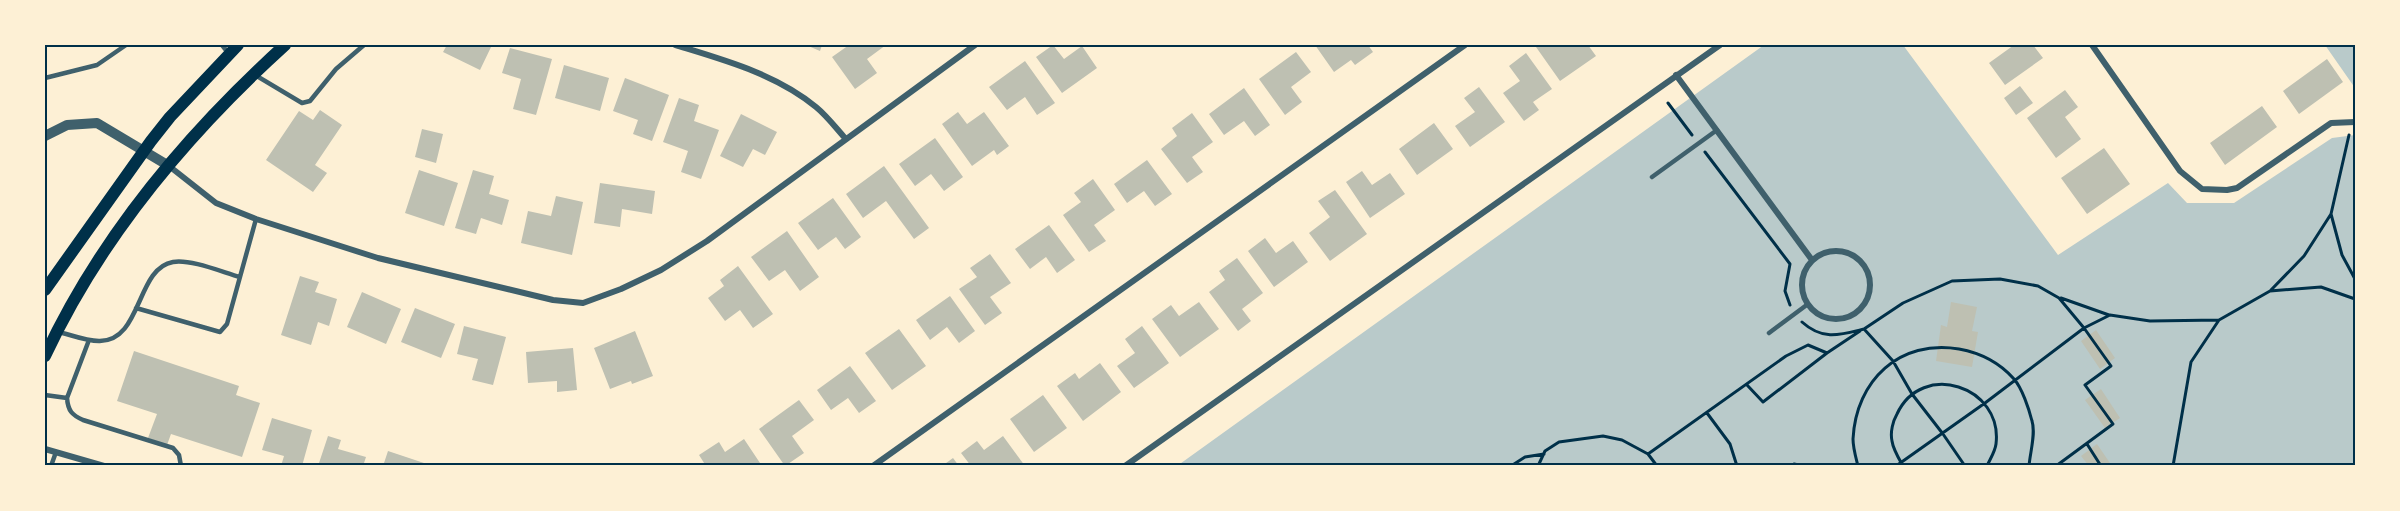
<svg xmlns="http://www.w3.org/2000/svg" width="2400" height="511" font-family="'Space Grotesk',sans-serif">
	<rect width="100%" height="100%" fill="#fdf0d5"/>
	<path fill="#b9caca" d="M1764,45h139l155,210 110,-72 19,20h47l98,-65 23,-3v331h-1178z
		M2325,45h30v43z"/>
	<path fill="#bec0b2" d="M447,45h45l-12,25 -37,-18z
		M806,45h16l-2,6z
		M849,45h37l-19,14 10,14 -22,16 -23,-32z
		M1053,45l11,14 18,-13 15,22 -35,25 -26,-36z
		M1315,45h53l5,7 -18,13 -4,-5 -17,12z
		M1539,45h49l8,11 -36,25 -24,-34z
		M2014,45h19l10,13 -38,27 -16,-22z
		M510,48l42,11 -16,56 -23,-6 8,-30 -19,-6z
		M1296,52l15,20 -20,15 11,15 -17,13 -26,-36z
		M1526,53l26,36 -19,13 6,8 -15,11 -21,-28 17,-12 -11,-15z
		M2327,59l16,23 -44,32 -16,-23z
		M1025,61l30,42 -18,12 -12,-18 -18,13 -18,-23z
		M564,65l45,13 -9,33 -45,-13z
		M625,78l44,17 -17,46 -19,-7 5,-14 -25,-9z
		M2020,86l13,17 -17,12 -12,-17z
		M1479,87l26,35 -35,25 -15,-21 20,-14 -11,-14z
		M1244,88l26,37 -15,11 -11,-15 -20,14 -15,-21z
		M2065,90l13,17 -13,10 16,22 -25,19 -29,-40z
		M679,98l20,7 -5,16 25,9 -18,49 -20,-7 7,-21 -25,-9z
		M2262,106l15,21 -52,38 -15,-22z
		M320,110l22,15 -27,40 12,8 -14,19 -47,-32 33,-49 14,9z
		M958,112l9,12 17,-12 25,34 -12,9 -3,-5 -22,16 -30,-42z
		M1192,113l21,29 -21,15 11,15 -16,11 -26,-34 16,-13 -5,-8z
		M741,114l36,18 -12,23 -12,-6 -10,18 -23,-11z
		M1434,123l19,26 -36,26 -18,-26z
		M422,129l21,5 -7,29 -21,-6z
		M935,138l28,39 -19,14 -13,-17 -16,12 -16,-22z
		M2104,148l26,36 -43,30 -26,-36z
		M1147,160l25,34 -17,12 -11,-15 -17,12 -13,-19z
		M884,166l45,62 -15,11 -28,-38 -23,17 -17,-24z
		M419,170l39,13 -14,43 -39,-13z
		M473,170l21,6 -5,18 20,6 -7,25 -21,-7 -5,16 -21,-6z
		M1362,171l10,14 18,-12 15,21 -35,24 -24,-36z
		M1093,179l22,31 -21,15 12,16 -17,11 -26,-37 18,-13 -7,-9z
		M600,183l55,8 -3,23 -30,-5 -2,18 -26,-4z
		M1335,190l32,44 -37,27 -21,-28 21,-16 -12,-16z
		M556,196l27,6 -11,53 -51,-12 7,-32 23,5z
		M833,198l28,39 -16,12 -9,-12 -18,13 -20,-27z
		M1049,225l26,35 -18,13 -11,-16 -16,12 -15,-20z
		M787,231l32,46 -19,14 -15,-21 -16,11 -18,-24z
		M1265,238l11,15 17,-12 15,21 -34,25 -26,-36z
		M990,254l21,29 -21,14 12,16 -17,12 -26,-36 18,-12 -7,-9z
		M1237,258l26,35 -21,16 9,12 -13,10 -29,-39 16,-12 -6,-9z
		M738,266l35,48 -20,14 -13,-18 -15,11 -17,-23 16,-12 -4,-6z
		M300,276l19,6 -4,10 22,7 -8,27 -11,-4 -7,23 -30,-10z
		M362,292l39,17 -15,35 -39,-17z
		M950,296l25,35 -16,12 -12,-16 -17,13 -14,-20z
		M1199,302l20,27 -39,28 -28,-38 19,-14 8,11z
		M1951,302l26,5 -5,24 6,1 -6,35 -36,-6 5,-36 6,2z
		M415,308l40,16 -14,34 -40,-16z
		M464,326l42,11 -13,48 -21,-5 6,-21 -21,-5z
		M1142,326l27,37 -35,25 -17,-22 18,-13 -10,-14z
		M899,329l27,37 -34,24 -27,-37z
		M2096,330l19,28 -15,11 -19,-28z
		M635,331l18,45 -21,8 -1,-3 -21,8 -16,-41z
		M573,348l4,42 -20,2v-11l-29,2 -2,-31z
		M134,351l105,35 -3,9 24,8 -18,54 -71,-23 -4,11 -19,-7 9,-24 -40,-13z
		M1100,363l21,29 -38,29 -26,-35 18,-13 4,6z
		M850,366l26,35 -17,12 -11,-15 -17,12 -14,-20z
		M2101,389l19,29 -15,10 -20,-28z
		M1043,395l24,33 -33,24 -24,-33z
		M799,400l15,20 -22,16 12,17 -19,13 -26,-37z
		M272,418l40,12 -10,36h-21l3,-10 -22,-6z
		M328,436l13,4 -3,9 28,8 -3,9h-45z
		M1003,436l22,30h-54l-10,-13 16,-12 7,9z
		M744,439l18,27h-56l-7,-11 20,-13 6,10z
		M2097,444l15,22h-23l-8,-10z
		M388,451l39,13v2h-44z
		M953,458l6,8h-17z"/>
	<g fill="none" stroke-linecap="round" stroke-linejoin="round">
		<path stroke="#003049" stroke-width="3" d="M1668,103l24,32
			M2349,135l-18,79 11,41 13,24
			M1705,152l85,112 -5,27 5,14
			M2271,290l33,-34 27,-42
			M2061,298l48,17
			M1802,322c21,19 38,13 62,7
			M1747,385l16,17 64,-49
			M1707,413l23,31 7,22
			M2087,444l14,22
			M1511,466l14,-9 19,-3
			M1538,466l7,-15 14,-9 44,-6 19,4 26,14
			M1657,466l-9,-12 138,-98 22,-11 19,8 33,-22
			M1793,466l1,-2 10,2
			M1858,466c-2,-8 -5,-18 -5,-27 3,-59 47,-100 106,-90 22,4 40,13 55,30 8,9 15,30 18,42 4,12 -2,32 -3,45
			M1896,466l89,-63 99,-75 -25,-30 -21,-12 -38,-7 -48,2 -49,22 -39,26 29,32 19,33 31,40 22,32
			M1903,466c-4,-7 -10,-17 -11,-25 -2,-9 1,-20 5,-27 25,-54 106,-28 99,30 -1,8 -6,15 -9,22
			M2056,466l57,-42 -28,-39 26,-19 -27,-38 26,-13 40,6 69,-1
			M2173,466l18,-104 28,-42 51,-29 51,-4 34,12"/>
		<path stroke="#3f606c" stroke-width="4.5" d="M222,45l7,9
			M255,75l47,28 8,-2 26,-32 28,-24
			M45,78l52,-13 29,-20
			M1652,177l65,-47
			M136,308l84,24 7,-8 29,-105
			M59,332c12,3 27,9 40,9 43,1 37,-73 74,-79 18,-3 49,10 67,15
			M1769,333l39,-29
			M89,340l-22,58c1,13 5,17 16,22l90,28 6,7 2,11
			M45,395l22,3
			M51,466l5,-14"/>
		<path stroke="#3f606c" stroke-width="6" d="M675,45c49,15 101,29 141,62 11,9 20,21 29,31
			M2092,45l88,126 22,18 25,1 10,-2 94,-65 24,-1
			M1676,75l136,185
			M169,166l47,37 40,16 122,39 175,42 30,3 38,-14 40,-19 46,-29 268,-196
			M1802 285a34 34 0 1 1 68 0a34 34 0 1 1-68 0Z
			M45,449l59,17
			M873,466l592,-421
			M1125,466l595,-421"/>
		<path stroke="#3f606c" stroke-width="10" d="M45,136l22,-11 30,-2 72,43"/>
		<path stroke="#003049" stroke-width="12" d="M45,290l106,-149 19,-24 68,-72
			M45,356c56,-120 143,-223 240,-311"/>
	</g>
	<rect width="2400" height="511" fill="none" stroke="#fdf0d5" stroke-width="93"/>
	<rect x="46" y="46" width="2308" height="418" fill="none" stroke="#003049" stroke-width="2"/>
</svg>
